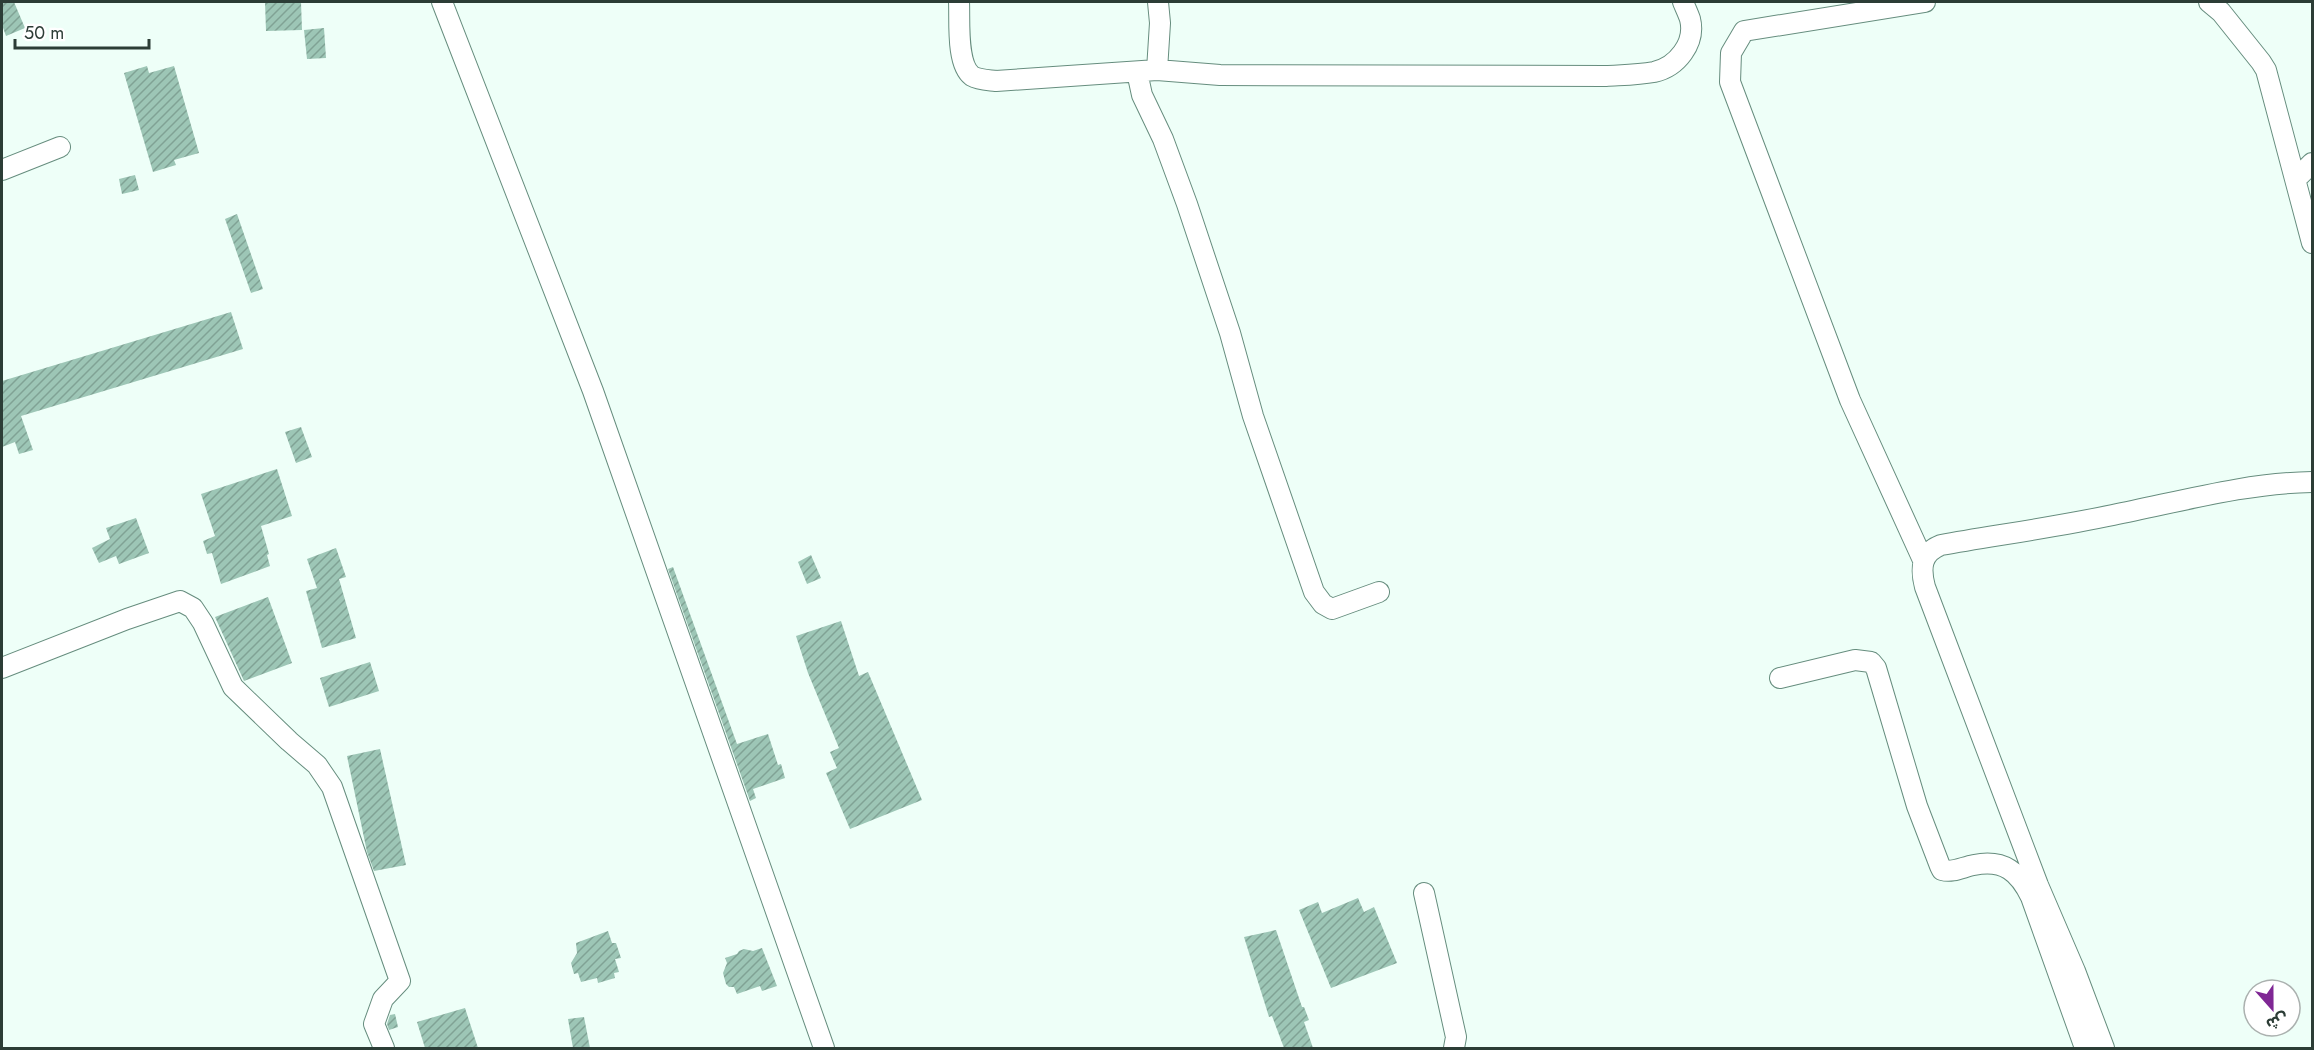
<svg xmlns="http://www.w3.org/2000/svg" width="2314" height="1050" font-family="Jost,'Noto Sans Arabic',sans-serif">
	<defs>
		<pattern id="building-hatch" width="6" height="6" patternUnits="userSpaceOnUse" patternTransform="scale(1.5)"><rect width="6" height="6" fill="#9dc6b6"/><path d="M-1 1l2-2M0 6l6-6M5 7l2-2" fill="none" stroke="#80a295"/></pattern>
	</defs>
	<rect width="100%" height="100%" fill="#eefff8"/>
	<path fill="url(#building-hatch)" d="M2,2h12l11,26 -19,8 -4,-11z
		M265,2h36l1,28 -36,1z
		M324,28l2,30 -19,1 -3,-29z
		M147,66l2,7 25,-7 25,87 -25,7 2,5 -23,7 -29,-99z
		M135,175l4,15 -17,4 -3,-15z
		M237,214l26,75 -12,4 -26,-74z
		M231,312l12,37 -222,67 12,34 -14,4 -4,-12 -13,5v-66z
		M301,427l11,30 -16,6 -11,-31z
		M277,469l15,47 -31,10 8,28 -2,1 3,11 -49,18 -9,-31 -5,1 -4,-13 12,-5 -14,-42z
		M136,518l13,35 -30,11 -3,-8 -17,7 -7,-15 18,-9 -4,-11z
		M336,548l10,29 -7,2 17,59 -34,10 -16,-57 11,-3 -10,-29z
		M811,555l10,23 -14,6 -9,-22z
		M673,567l64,177 31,-10 10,31 3,-1 4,14 -32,11 3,9 -6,3 -82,-232z
		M268,597l24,66 -48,18 -29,-64z
		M841,621l18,55 9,-4 54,128 -72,29 -24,-56 11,-5 -7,-16 9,-4 -31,-75 -12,-37z
		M370,662l9,29 -50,16 -9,-29z
		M380,749l26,116 -32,6 -7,-19 -20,-96z
		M1358,898l6,14 10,-5 23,56 -66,25 -32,-78 19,-8 4,11z
		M1276,930l26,77h2l5,13 -5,2 9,26h-29l-12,-32 -3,1 -25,-80z
		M608,931l4,12h4l5,15 -6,1 4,13 -5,1 1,5 -17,5 -1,-5 -16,4 -3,-9 -4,1 -3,-11 6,-10 -1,-10z
		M762,948l15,38 -15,5 -2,-5 -23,8 -3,-7h-5l-3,-3 -3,-11 4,-10 -2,-5 12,-4 2,-3 5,-2 9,2z
		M465,1008l13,40h-53l-8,-26z
		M395,1014l3,13 -9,3 -2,-6 3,-9z
		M584,1017l6,31h-17l-5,-29z"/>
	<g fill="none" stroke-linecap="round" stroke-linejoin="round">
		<defs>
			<path id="minor" d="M442,2l151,389 231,657
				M959,2c1,18 -3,62 13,74 7,4 16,4 24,5l161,-11 63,5 386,1c16,-1 32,-1 48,-4 23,-5 42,-29 36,-53 -2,-6 -5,-12 -7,-17
				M2209,2l12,10 40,50 5,8 46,173
				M1157,70l3,-47 -2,-21
				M1137,72l5,23 21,44 24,65 43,129 23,83 61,176 9,12 9,5 47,-17
				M2,170l58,-23
				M2296,179l16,-16
				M1923,560l-73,-160 -120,-318 1,-29 13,-22 181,-29
				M2,668l125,-49 53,-18 13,7 10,15 30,64 56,54 28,24 15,22 68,194 -17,18 -9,25 10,24
				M1780,678l75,-18 16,2 5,6 41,138 23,60 2,4c11,3 21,-3 32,-5 30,-6 45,7 57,32l54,151
				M1424,893l32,144 -2,11
				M2104,1048l-29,-77 -37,-86 -113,-298c-5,-19 -4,-34 16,-42 57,-10 115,-18 172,-30 66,-13 132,-32 199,-33"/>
		</defs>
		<use href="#minor" stroke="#668d7e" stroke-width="22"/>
		<use href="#minor" stroke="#fff" stroke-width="20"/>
	</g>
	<rect width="2314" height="1050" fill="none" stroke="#2c3d36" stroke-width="6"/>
	<g transform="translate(2272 1008) rotate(159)"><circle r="28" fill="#ffffff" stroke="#abb1af" stroke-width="1.5"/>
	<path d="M0-4.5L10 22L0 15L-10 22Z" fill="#7f2794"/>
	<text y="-9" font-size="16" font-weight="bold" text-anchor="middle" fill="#2c3d36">ش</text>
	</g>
	<path d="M15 39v9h134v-9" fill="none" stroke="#2c3d36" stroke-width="3"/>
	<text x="24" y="39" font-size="18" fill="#2c3d36" stroke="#ffffff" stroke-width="4.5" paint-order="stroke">50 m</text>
</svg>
